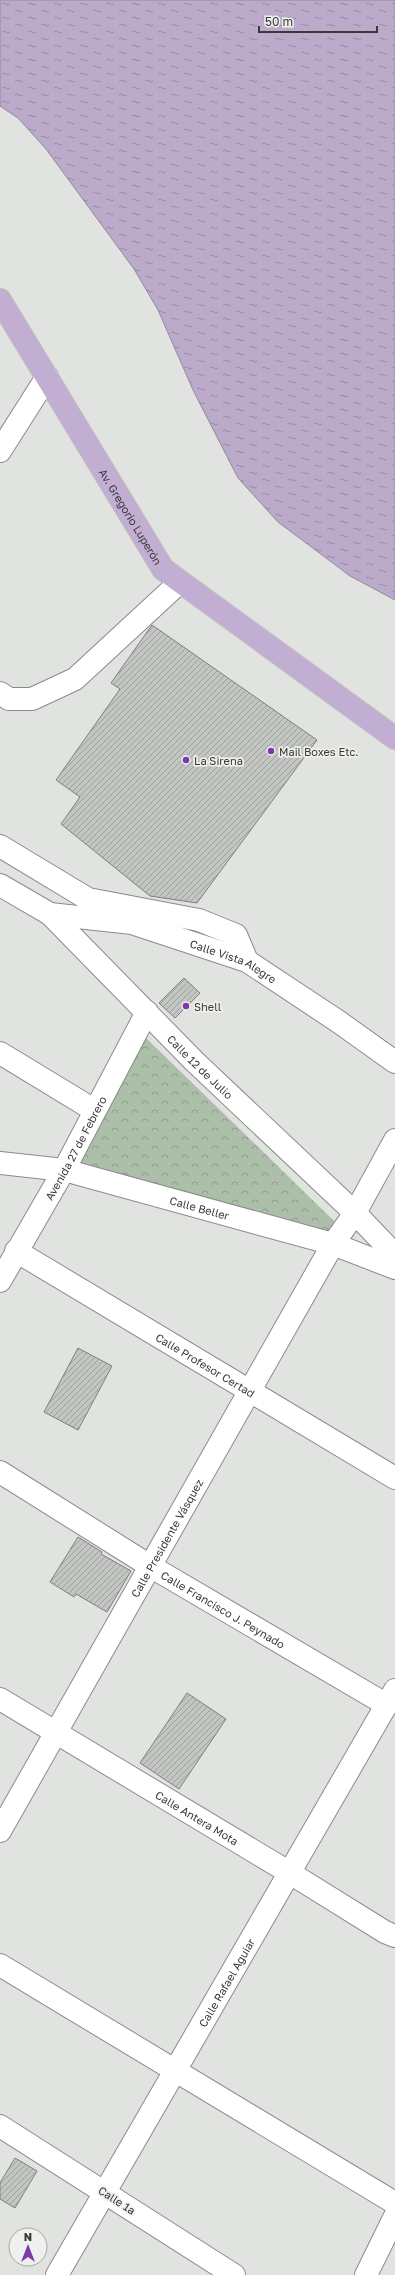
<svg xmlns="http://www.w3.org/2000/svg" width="395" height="2275" font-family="'Golos Text',sans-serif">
	<defs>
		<pattern id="park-crowns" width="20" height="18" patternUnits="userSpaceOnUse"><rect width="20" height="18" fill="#acbfa9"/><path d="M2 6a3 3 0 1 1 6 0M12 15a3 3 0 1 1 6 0" fill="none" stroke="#8d9c8b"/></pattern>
		<pattern id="water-ripples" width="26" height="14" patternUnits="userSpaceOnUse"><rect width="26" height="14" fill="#bbaaca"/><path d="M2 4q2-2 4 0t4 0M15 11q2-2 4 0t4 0" fill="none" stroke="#998ba5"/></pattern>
		<pattern id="building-hatch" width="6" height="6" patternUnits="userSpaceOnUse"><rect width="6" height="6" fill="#c2c5c2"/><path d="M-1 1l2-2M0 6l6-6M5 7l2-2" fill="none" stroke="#9fa19f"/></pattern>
	</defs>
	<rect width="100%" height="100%" fill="#e1e3e0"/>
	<path fill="url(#park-crowns)" d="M146,1038l225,219 -297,-90z"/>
	<path fill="url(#water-ripples)" stroke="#94889e" d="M0,0h395v600l-45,-24 -72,-54 -40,-44 -45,-88 -35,-80 -24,-41 -88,-120 -28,-31 -18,-12z"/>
	<path fill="url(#building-hatch)" stroke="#7e807e" d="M152,625l165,115 -120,163 -47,-7 -89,-72 19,-27 -24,-17 64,-91 -9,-6z
		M184,978l16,15 -25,25 -16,-15z
		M78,1348l34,18 -34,64 -34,-18z
		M78,1537l24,15 -1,2 30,17 -24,41 -31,-18 -2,3 -24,-15z
		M187,1693l39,26 -47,70 -39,-26z
		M15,2158l22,13 -22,37 -15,-9v-16z"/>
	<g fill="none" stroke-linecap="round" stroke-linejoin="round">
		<defs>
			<g id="minor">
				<path d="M0,451l47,-74"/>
				<path d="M0,693l9,6h23l43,-20 105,-97"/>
				<path d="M0,846l88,53 111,21 37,15 11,26"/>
				<path id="s1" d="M0,885l50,29 144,147 161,152 40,42"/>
				<path id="s2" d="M50,914l82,9 115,38 92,61 56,40"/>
				<path d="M0,1053l94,57"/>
				<path id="s3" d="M0,1163l64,7 269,74 62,24"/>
				<path id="s4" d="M16,1251l379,227"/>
				<path id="s5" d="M0,1281l64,-111 83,-158"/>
				<path id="s6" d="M0,1472l150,94 237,139"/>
				<path id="s7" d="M0,1699l290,174 95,59 10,4"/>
				<path id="s8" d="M0,1831l333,-587 22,-31 40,-73"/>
				<path d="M0,1965l395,238"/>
				<path d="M0,2126l234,149"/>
				<path id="s9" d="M57,2275l338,-585"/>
				<path d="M366,2275l29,-59"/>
			</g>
			<g id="major">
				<path id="s10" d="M0,300l163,269 232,169"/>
			</g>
		</defs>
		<use href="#minor" stroke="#8a8c89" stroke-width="24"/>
		<use href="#major" stroke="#c0c0bf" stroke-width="24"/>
		<use href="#minor" stroke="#fff" stroke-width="22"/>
		<use href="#major" stroke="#c2add3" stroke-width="22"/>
	</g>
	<g fill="#7d38ab" stroke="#eef0ed" stroke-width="1.5">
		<circle cx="271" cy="751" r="4"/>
		<circle cx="186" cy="760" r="4"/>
		<circle cx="186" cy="1006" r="4"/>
	</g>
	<g text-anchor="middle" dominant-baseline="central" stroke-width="3.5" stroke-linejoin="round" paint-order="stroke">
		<g font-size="11" fill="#393a38" stroke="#eef0ed">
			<text stroke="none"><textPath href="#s10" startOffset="253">Av. Gregorio Luperón</textPath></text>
			<text stroke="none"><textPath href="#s2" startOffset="191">Calle Vista Alegre</textPath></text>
			<text stroke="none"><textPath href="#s1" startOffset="272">Calle 12 de Julio</textPath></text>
			<text stroke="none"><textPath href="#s5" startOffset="153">Avenida 27 de Febrero</textPath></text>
			<text stroke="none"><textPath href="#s3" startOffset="205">Calle Beller</textPath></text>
			<text stroke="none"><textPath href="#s4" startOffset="221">Calle Profesor Certad</textPath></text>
			<text stroke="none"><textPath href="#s8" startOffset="337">Calle Presidente Vásquez</textPath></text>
			<text stroke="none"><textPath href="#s6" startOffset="262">Calle Francisco J. Peynado</textPath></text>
			<text stroke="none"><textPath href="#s7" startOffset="230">Calle Antera Mota</textPath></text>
			<text stroke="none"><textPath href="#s9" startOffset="338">Calle Rafael Aguiar</textPath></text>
			<text transform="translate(117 2200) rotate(33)">Calle 1ª</text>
		</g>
		<g font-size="11" fill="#393a38" stroke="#eef0ed" text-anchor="start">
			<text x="279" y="751">Mail Boxes Etc.</text>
			<text x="194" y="760">La Sirena</text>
			<text x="194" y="1006">Shell</text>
		</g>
	</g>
	<g transform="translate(28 2247)"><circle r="19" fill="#eef0ed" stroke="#a6a7a5"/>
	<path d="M0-3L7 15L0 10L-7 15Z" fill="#7d38ab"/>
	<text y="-6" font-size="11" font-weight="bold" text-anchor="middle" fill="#393a38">N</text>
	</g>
	<path d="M259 26v6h118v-6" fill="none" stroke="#393a38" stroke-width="2"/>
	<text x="265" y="26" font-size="12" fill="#393a38" stroke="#eef0ed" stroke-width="3" paint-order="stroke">50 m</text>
</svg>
